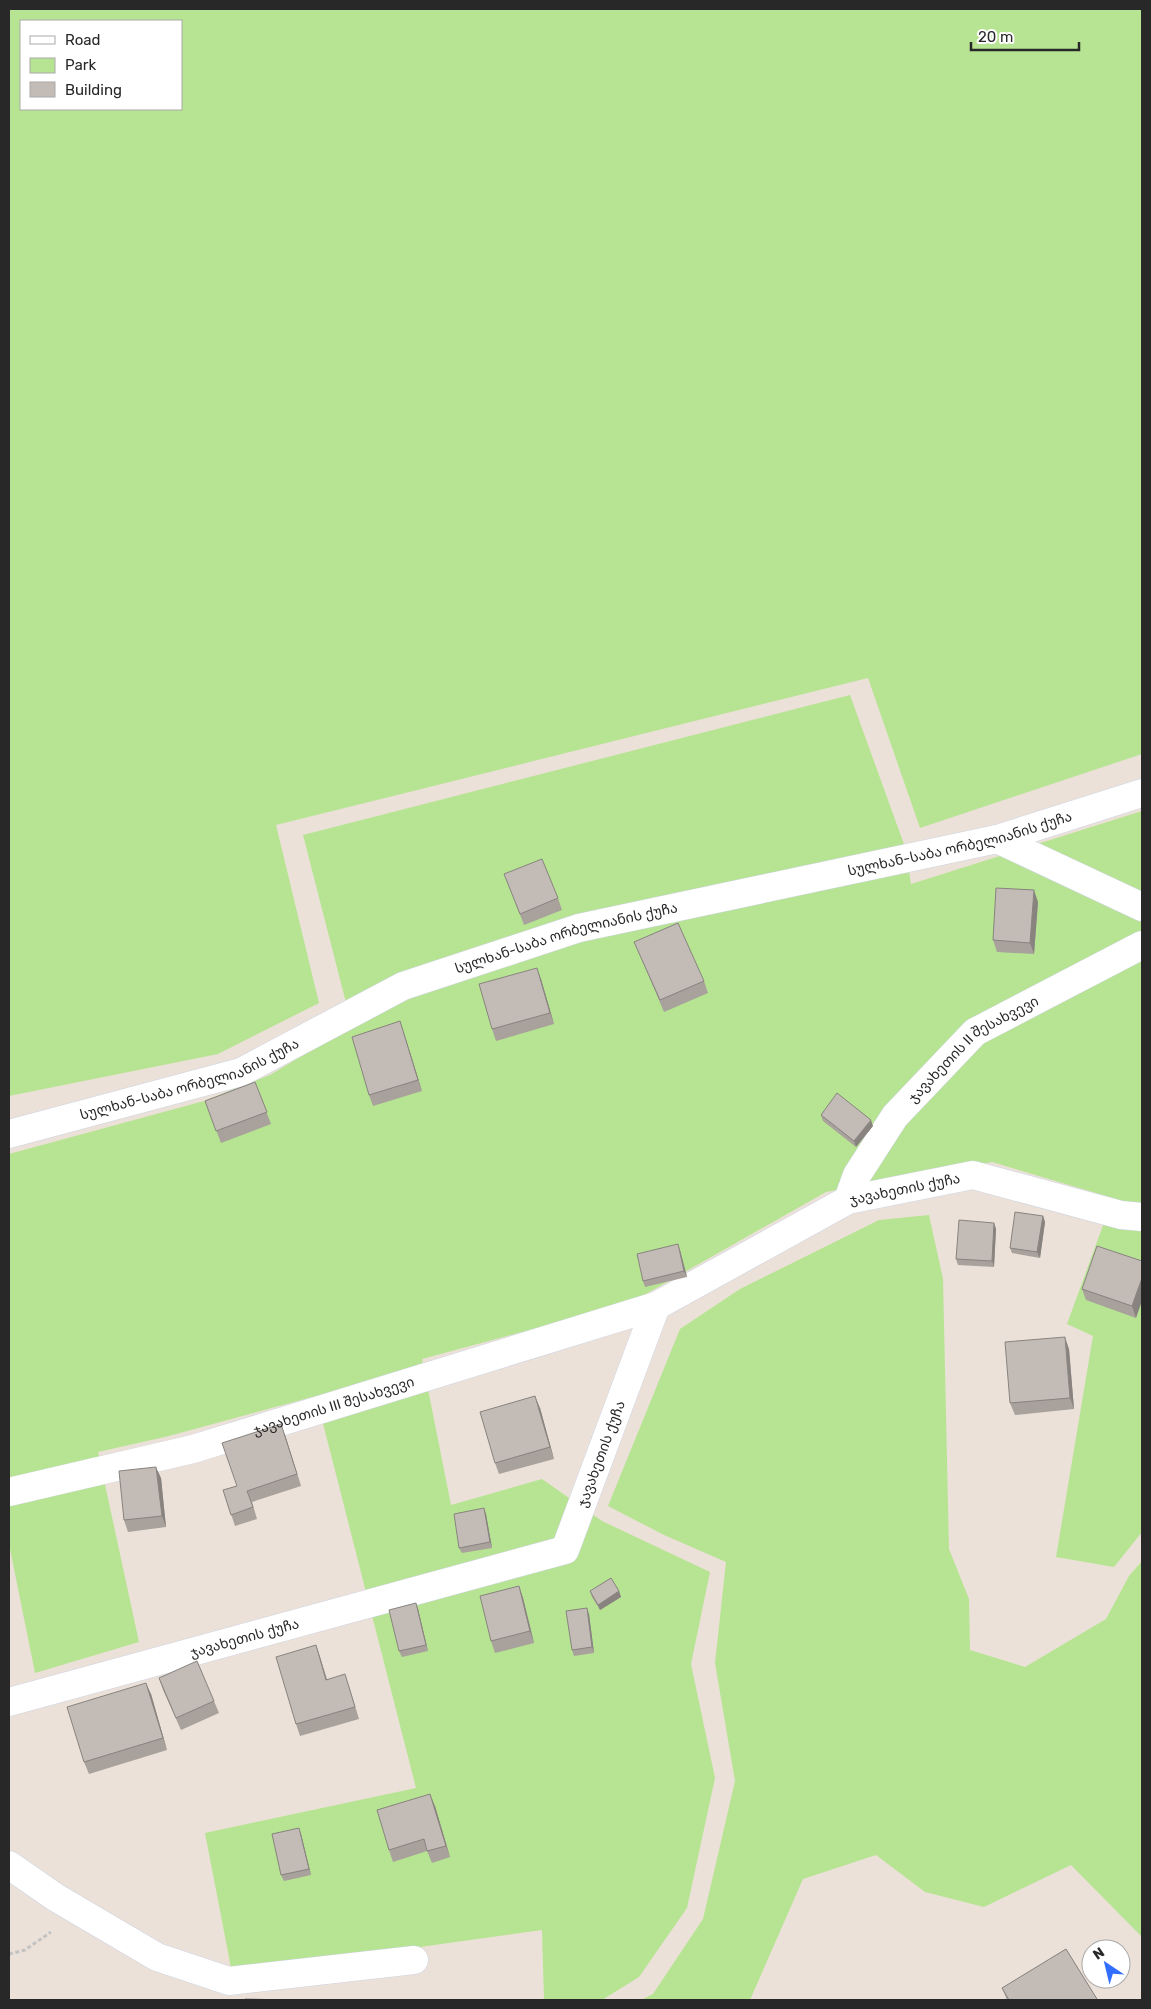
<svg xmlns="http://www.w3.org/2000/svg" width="1151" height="2009" font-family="Rubik,'Noto Sans Georgian',sans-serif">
	<rect width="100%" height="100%" fill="#ebe1d8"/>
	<path fill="#b7e492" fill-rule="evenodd" d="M9,9h1133v745l-222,74 -52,-150 -592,147 43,178 -101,51 -209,42zM21,21h160v88h-160z
		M850,695l55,152 6,37 231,-73v721l-28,35 -58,-10 37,-221 -26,-12 46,-126 -121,-36 -166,30 -196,111 -208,56 29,146 91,-26 60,42 108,51 -19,92 24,114 -28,130 -48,69 -37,23h-58l-2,-70 -310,43 -27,-140 211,-45 -100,-392 -147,40 -71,16 41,190 -104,31 -26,-129v-390l195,-53 66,-26 82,-49 -49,-191z
		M929,1215l14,64 6,270 20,50 1,51 55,17 81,-48 23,-43 13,-15v376l-71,-72 -87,42 -59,-15 -49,-37 -73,24 -53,121h-109l12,-6 50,-75 32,-138 -20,-118 11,-101 -62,-27 -56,-29 72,-177 60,-40 139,-69z"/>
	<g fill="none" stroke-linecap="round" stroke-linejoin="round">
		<defs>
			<g id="street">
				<path d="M997,839l145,68"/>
				<path id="s1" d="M848,1200l9,-25 38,-59 80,-84 167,-87"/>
				<path id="s2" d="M9,1492l184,-43 463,-143"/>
				<path id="s3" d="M9,1702l556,-152 91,-244 192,-106 125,-25 148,40 21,2"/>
				<path d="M9,1865l46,32 102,60 72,24 185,-21"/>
			</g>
			<g id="secondary">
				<path id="s4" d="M9,1134l232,-62 162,-86 176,-58 418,-89 145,-46"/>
			</g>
		</defs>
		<use href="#street" stroke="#ced3e1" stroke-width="29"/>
		<use href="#secondary" stroke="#ced3e1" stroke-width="29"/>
		<path stroke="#c3c3c3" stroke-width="3" stroke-dasharray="4 2.5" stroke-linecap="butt" d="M9,1954l16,-4 26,-18"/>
		<use href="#street" stroke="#fff" stroke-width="28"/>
		<use href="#secondary" stroke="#fff" stroke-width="28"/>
	</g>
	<path fill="#a8a19c" d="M509,886l49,12 4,12 -38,15z
		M1038,902l-4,52 -37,-2 -4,-12z
		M634,942l70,39 4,12 -44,19 -25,-59z
		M541,979l13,45 -58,17 -4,-12z
		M404,1033l18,58 -49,15 -4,-11z
		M255,1082l16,42 -50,19 -16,-42z
		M821,1115l52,11 -17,21 -33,-26z
		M1043,1216l2,6 -5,36 -28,-5 -2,-5z
		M994,1223l2,6 -2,38 -36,-2 -2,-6z
		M680,1250l7,27 -42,10 -2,-6z
		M1142,1261l-6,57 -50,-18 -4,-11z
		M1069,1349l5,60 -59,6 -5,-12z
		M540,1408l14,51 -55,15 -4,-11z
		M285,1435l16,51 -49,16 5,17 -22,7 -12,-36 14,-4z
		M161,1478l5,49 -38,5 -4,-12z
		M486,1514l6,34 -30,5 -3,-5z
		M519,1586l4,12 11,45 -39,10 -4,-12z
		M590,1591h29l2,6 -21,13 -8,-13z
		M418,1609l10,42 -26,6 -3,-6z
		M589,1614l5,39 -20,3 -2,-6z
		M316,1645l11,34 22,7 10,33 -59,17 -4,-12z
		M159,1678l55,23 5,12 -38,17 -18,-40z
		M151,1694l16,56 -78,24 -5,-12z
		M435,1806l15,51 -18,6 -5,-12 -34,11 -4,-12z
		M301,1834l10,41 -27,6 -3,-6z
		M1066,1949l31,51h-90l-5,-12z"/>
	<path fill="#88837f" d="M1034,890l4,12 -4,52 -4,-11z
		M537,968l4,11 13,45 -4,-11z
		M400,1021l4,12 18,58 -4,-11z
		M871,1120l2,6 -17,21 -2,-6z
		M1043,1216l2,6 -5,36 -3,-6z
		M994,1223l2,6 -2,38 -2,-6z
		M678,1244l2,6 7,27 -3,-6z
		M1142,1278v23l-6,17 -4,-12z
		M1065,1337l4,12 5,60 -4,-11z
		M535,1396l5,12 14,51 -4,-12z
		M281,1424l4,11 16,51 -4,-12z
		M156,1467l5,11 5,49 -4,-11z
		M484,1508l2,6 6,34 -2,-6z
		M519,1586l4,12 11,45 -4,-12z
		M619,1591l2,6 -21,13 -2,-5z
		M416,1603l2,6 10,42 -2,-6z
		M587,1608l2,6 5,39 -2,-6z
		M316,1645l4,12 10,34 -4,-11z
		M146,1683l5,11 16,56 -4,-12z
		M430,1794l5,12 15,51 -4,-11z
		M299,1828l2,6 10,41 -2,-6z"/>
	<path fill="#c3bbb5" stroke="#88837f" d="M542,859l16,39 -38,16 -16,-40z
		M996,888l38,2 -4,53 -37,-3z
		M678,923l26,58 -44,19 -26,-58z
		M537,968l13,45 -58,16 -13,-45z
		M400,1021l18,59 -49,15 -17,-58z
		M255,1082l12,30 -51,19 -11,-30z
		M837,1093l34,27 -17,21 -33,-26z
		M1015,1212l28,4 -6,36 -27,-4z
		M959,1220l35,3 -2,38 -36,-2z
		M678,1244l6,27 -41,10 -6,-27z
		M1097,1246l45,15v17l-10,28 -50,-17z
		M1065,1337l5,61 -60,5 -5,-61z
		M535,1396l15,51 -55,16 -15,-51z
		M281,1424l16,50 -50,17 6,16 -22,8 -8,-25 14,-4 -15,-43z
		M156,1467l6,49 -38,4 -5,-49z
		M484,1508l6,34 -31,6 -5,-34z
		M611,1578l8,13 -21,14 -8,-14z
		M519,1586l11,45 -39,10 -11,-45z
		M416,1603l10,42 -27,6 -10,-41z
		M587,1608l5,39 -20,3 -6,-39z
		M316,1645l10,35 19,-6 10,33 -59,17 -20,-67z
		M197,1661l17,40 -38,17 -17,-40z
		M146,1683l17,55 -79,24 -17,-55z
		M430,1794l16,52 -19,5 -3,-12 -35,11 -12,-40z
		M299,1828l10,41 -28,6 -9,-41z
		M1066,1949l31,50 -2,1h-86l-7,-12z
		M245,1999l43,1h-43z"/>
	<g text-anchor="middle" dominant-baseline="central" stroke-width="4" stroke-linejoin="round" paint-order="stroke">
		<g font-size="14" fill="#282828" stroke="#fff">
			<text stroke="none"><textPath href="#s4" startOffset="999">სულხან-საბა ორბელიანის ქუჩა</textPath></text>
			<text stroke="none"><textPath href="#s4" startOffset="594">სულხან-საბა ორბელიანის ქუჩა</textPath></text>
			<text stroke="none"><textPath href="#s1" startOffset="201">ჯავახეთის II შესახვევი</textPath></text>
			<text stroke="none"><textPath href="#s4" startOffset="189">სულხან-საბა ორბელიანის ქუჩა</textPath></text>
			<text stroke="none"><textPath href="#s3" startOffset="1114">ჯავახეთის ქუჩა</textPath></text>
			<text stroke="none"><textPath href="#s2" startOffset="336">ჯავახეთის III შესახვევი</textPath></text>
			<text stroke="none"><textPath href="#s3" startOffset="679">ჯავახეთის ქუჩა</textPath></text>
			<text stroke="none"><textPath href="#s3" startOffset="244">ჯავახეთის ქუჩა</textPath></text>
		</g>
	</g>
	<rect width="1151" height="2009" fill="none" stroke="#282828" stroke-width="20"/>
	<rect x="20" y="20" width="162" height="90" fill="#ffffff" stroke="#a9a9a9"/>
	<rect x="30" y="36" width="25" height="8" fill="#ffffff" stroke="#a9a9a9"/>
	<text x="65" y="45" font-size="15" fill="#282828">Road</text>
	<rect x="30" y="58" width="25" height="15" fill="#b7e492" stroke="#a9a9a9"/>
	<text x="65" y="70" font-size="15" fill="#282828">Park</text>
	<rect x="30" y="82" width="25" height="15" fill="#c3bbb5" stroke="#a9a9a9"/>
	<text x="65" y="95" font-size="15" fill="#282828">Building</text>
	<g transform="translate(1106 1964) rotate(325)"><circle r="24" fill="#ffffff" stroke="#a9a9a9"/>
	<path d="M0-4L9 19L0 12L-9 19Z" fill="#326efe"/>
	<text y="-8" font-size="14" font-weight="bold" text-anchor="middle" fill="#282828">N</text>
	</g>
	<path d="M971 42v8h108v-8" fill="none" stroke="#282828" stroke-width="2.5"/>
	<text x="978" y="42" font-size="15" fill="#282828" stroke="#ffffff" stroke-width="4" paint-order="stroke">20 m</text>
</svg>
